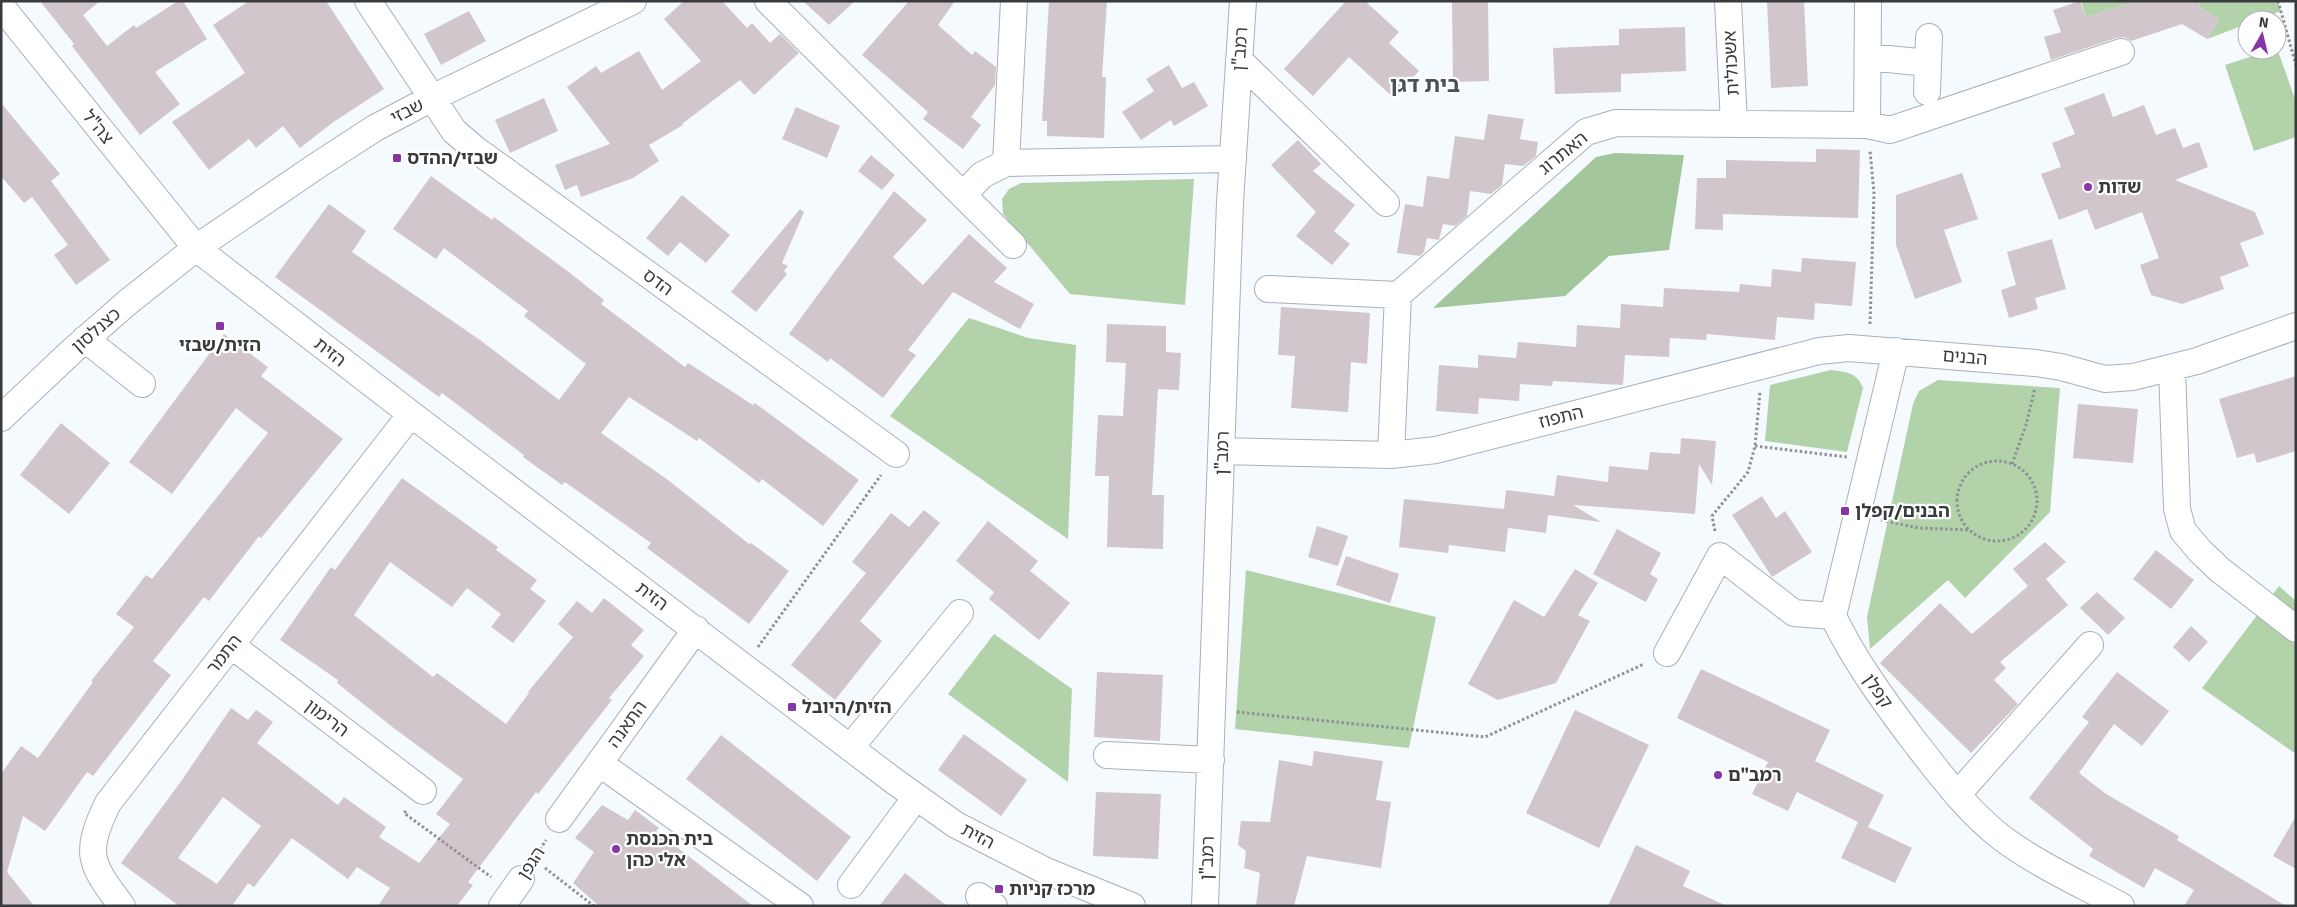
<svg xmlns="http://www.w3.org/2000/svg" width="2297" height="907" font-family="Signika,'Noto Sans Hebrew',sans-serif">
	<rect width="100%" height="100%" fill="#f5fafe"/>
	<path fill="#b2d2aa" d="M2081,1h55l-50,16z
		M2199,1h79l3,10 -23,9h-11v4l-40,15 12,-20 -19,-11z
		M2277,48l19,54v35l-42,14 -29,-86 46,-15h6z
		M1194,179l-9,126 -115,-11 -67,-80 -1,-15 7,-10 12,-6z
		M969,318l59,20 48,7 -8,194 -178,-123z
		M1831,370c15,2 26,2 32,18l-16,64 -82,-11 5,-56z
		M1938,380l122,8 -10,124 -85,86 -17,-18 -78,69 -3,-32 46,-213 6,-13z
		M1246,570l190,47 -27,131 -174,-19z
		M2279,586l17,15v153l-94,-66z
		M994,634l78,55 -4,93 -120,-88z"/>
	<path fill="#a4c69c" d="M1615,153l69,2 -15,95 -60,6 -44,40 -132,12 163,-151z"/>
	<path fill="#d0c6cb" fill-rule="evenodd" d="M40,1h60l-17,14 24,31 27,-21 2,3 42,-27h5l24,38 -52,33 25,32 -40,31 -68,-89 2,-2z
		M249,1h77l58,88 -52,34 -32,25 -17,-22 -27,22 -7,-9 -40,31 -37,-48 73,-49 -32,-48z
		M684,1h38l25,27 5,-5 18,20 10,-9 19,19 -45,42 -14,-15 -58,44 1,1 -34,20 10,16 -26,17 -52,19 -4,-12 -12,5 -10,-25 55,-21 -43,-57 29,-21 5,7 38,-22 23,39 39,-29 -37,-42z
		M803,1h52l-26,24z
		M909,1h46l-17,24 34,30 3,-4 21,16 -1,18 -24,32 10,8 -18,24 -40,-30 5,-7 -66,-57z
		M1049,1h58l-5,76h4l-2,61 -57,-2v-15h-5z
		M1346,1h19l34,31 -10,11 30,28 -25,27 -45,-41 -36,39 -29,-27z
		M1452,1h36l1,80 -36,1z
		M1767,1h37l4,85 -37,2z
		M2080,1l6,16 50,-16h63l1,7 19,11 -12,20 -25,-15 -51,17 -7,-4 -8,1 -65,22 -7,-23 17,-5 -8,-22z
		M469,11l17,30 -45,24 -17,-31z
		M1685,27l1,44 -65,3v18l-66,2 -2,-46 66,-3v-16z
		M1169,65l13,23 12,-6 14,24 -34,20 -3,-6 -30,20 -19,-28 32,-21 -8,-12z
		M2104,93l9,24 31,-12 12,30 19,-7 8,20 16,-6 9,25 -33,13 80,32 9,22 -24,9 9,23 -29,11 4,12 -42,15 -31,-9 -11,-30 19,-7 -17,-46 -47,18 -8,-21 -28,11 -18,-46 20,-7 -9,-24 23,-9 -11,-26z
		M544,98l14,33 -48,22 -15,-33z
		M1,103l59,71 -9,7 59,79 -34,25 -22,-30 14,-10 -36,-48 -8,6 -23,-27z
		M796,107l44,19 -13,32 -45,-19z
		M1488,114l36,5 -4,20 18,3 -2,14 -13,10 -18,-2 -3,21 -11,9 -21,-3 -3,25 -12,10 -12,-2 -4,16 -12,-2 -3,14 -4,4 -23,-3 8,-49 18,3 4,-31 22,3 6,-43 29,4z
		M1298,140l23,24 -8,7 42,34 -21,26 16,13 -18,21 -36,-29 20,-24 -45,-47z
		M1816,149l44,1 -2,68 -135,-4v16l-28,-1 2,-51h29v-18l90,2z
		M871,155l24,20 -13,15 -24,-19z
		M1962,173l16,46 -34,11 18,52 -47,17 -19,-54v-50z
		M431,176l61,44 2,-3 76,56 34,27 -3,4 84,63 3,-4 65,42 2,-2 104,77 -36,46 -61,-47 -3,4 -60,-45 -2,3 -68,-44 -28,36 67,47 81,64 2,-1 38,28 -40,53 -102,-76 4,-5 -86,-61 -3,3 -39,-28 1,-2 -82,-62 -3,4 -164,-120 54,-73 37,27 -14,21 128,88 79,60 27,-36 -62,-48 4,-5 -84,-63 -8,11 -43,-30z
		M894,191l33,29 -34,37 30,28 46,-51 38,34 -13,14 40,22 -14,25 -67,-37 -45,58 8,5 -33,43 -53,-40 -2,4 -39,-28z
		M682,195l48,40 -24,28 -26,-21 -12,14 -22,-18z
		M800,209l4,3 -22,51 6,3 -4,5 3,3 -31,38 -25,-20z
		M2052,239l14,50 -31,9 3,11 -29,9 -8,-28 15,-5 -9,-33z
		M1802,258l54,4 -4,44 -37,-3 -1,17 -37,-3 -2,23 -68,-6 -1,6 -36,-2 -1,19 -44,-2 -2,30 -70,-4 -1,5 -32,-2 -1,17 -40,-3 -1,16 -42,-3 3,-46 39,3v-13l38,3 2,-16 58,5 1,-22 43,3 1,-24 42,3 1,-19 75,4 1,-8 31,3 1,-18 29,3z
		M1281,307l89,6 -3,51 -16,-2 -3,50 -57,-4 4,-52 -17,-1z
		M1107,324l59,2v26l15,1 -2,37 -21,-1 -6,106h12l-1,54 -56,-2 2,-71h-14l3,-61 25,1 3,-53 -20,-1z
		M224,334l44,33 -7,9 82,63 -82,99 -2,-2 -50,65 -5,-4 -51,64 18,14 -78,101 -6,-4 -42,59 -22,-15 -16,56 27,34h-33v-132l20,-28 17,12 55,-76 -2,-1 43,-54 -18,-13 30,-39 6,4 116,-146 -32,-25 -64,86 -43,-32z
		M2296,376v75l-39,12 -3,-10 -17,5 -18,-59z
		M2078,404l60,5 -5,54 -60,-5z
		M61,423l49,40 -41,51 -49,-39z
		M1681,438l35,3 -4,44 -13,-21 -4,50 -122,-9 28,17 -53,-7 -2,18 -38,-5 -3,24 -56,-7 -1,8 -49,-6 5,-48 100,10 2,-19 48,6 3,-21 51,7 1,-16 39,4 2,-18 30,2z
		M402,478l96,69 -2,3 41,30 -7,9 16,12 -33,42 -22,-16 10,-13 -34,-26 -15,19 -62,-45 -36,53 79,62 4,-4 69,51 23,-31 -1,-1 45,-55 -15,-13 19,-23 15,12 12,-15 40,32 -13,15 13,11 -35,42 3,2 -74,94 -2,-2 -68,90 5,3 -16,21h-79l12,-18 -33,-21 -9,12 -56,-41 -38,49 -6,-4 -16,23h-53l-58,-43 61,-83 49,-72 17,12 8,-10 17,12 -16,21 81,62 6,-8 42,30 -7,10 40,26 31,-39 -14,-10 27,-35 -68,-50 -58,-46 1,-3 -58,-40 51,-73 4,3zM223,797l38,29 -44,58 -39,-26z
		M1762,496l14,22 9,-7 27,41 -40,25 -40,-62z
		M924,510l16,13 -80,98 22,20 -47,59 -44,-35 75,-92 -14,-11 39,-49 18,14z
		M988,521l50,40 -8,10 40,32 -31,37 -50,-41 5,-7 -38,-31z
		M1317,526l31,10 -10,30 -30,-9z
		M1617,529l44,24 -11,21 8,5 -12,23 -53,-28z
		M2045,542l21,20 -20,17 22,26 -68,57 6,6 -12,12 24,24 -47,49 -91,-90 60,-60 32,31 56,-48 -15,-17z
		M2156,550l38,30 -23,29 -38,-30z
		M1346,556l53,18 -9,29 -54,-18z
		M1575,569l23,14 -20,32 12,6 -34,62 -58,17 -30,-16 46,-84 30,17z
		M2097,592l28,26 -17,17 -28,-27z
		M2191,626l17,16 -19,20 -16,-15z
		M1701,669l129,61 -15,31 69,34 -16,32 44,21 -17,35 -54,-25 17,-36 -61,-30 -9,19 -36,-17 16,-32 -91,-44z
		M1097,672l66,3 -3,66 -66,-4z
		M2117,672l52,39 -27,35 -28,-22 -35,49 27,21 73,42 -2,4 109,66h-102l10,-16 -39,-22 -11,20 -55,-32 4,-7 -64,-51 60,-76 -7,-5z
		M1575,710l74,35 -50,103 -73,-35z
		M964,734l63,46 -26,36 -63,-46z
		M721,735l130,102 -34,44 -131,-102z
		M1314,751l69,10 -7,39 15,2 -10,66 -74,-12 -13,50h-38l4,-33 -16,-5 2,-17 -8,-6 3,-24 29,1 9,-62 33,6z
		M1096,792l65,2 -3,65 -65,-3z
		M602,805l26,15 7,-10 24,18 -3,3 97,75h-154l-26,-23 21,-31 -19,-14z
		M2296,816v53l-23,-13z
		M1636,845l54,26 -7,15 44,20h-119z
		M905,873l42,33h-68z"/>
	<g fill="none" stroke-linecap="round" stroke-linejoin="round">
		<defs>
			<path id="minor" d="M368,1l86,130 21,18 421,305
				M768,1l245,244
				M1728,1l6,123
				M1,6l195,242 215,166 483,367 62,44 90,46 86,35
				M1868,57l60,6
				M1239,60l147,143
				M1927,92l2,-55
				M1867,125l23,5 231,-78
				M1006,163l8,-162
				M963,195l19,-20 24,-12 227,-4
				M1268,289l130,6
				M85,339l57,45
				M2172,369l5,140 6,22 17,20 20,19 76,59
				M1,418l71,-67 56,-49 68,-54 122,-83 57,-37 57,-30 201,-97
				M1222,451l169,4 45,-5 383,-99 30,-3 187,15 25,4 44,12 28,-2 64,-16 99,-35
				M1391,455l7,-160 188,-163 30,-9 251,2 1,-124
				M1833,616l63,-265
				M231,645l192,146
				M1667,653l53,-97 74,57 39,3c21,44 49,82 78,121 28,36 55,73 91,101 36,27 79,46 119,68
				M850,748l110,-135
				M1107,755l104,5
				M599,763l201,143
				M1957,795l133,-150
				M559,819l137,-190
				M851,885l65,-88
				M979,896l15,10
				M122,906c-33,-43 -38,-53 -14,-103l303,-389
				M502,906l19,-27
				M1205,906l25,-704 13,-201"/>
		</defs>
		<use href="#minor" stroke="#a9b0b8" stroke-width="28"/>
		<path stroke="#8e9296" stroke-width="3" stroke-dasharray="2.5 2.5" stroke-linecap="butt" d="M2278,1l18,64
			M1870,324l4,-131 -4,-42
			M1755,446l92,11
			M1957 501a40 40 0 1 1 80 0a40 40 0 1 1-80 0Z
			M2012,464l14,-39 9,-37
			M1881,520l38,8 50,2
			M1715,531l-3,-15 36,-44 7,-26 5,-54
			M758,647l123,-172
			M1237,712l248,25 159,-73
			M406,811l-2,2 87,64
			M535,858l11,-18
			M545,868l49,38"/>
		<use href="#minor" stroke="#fff" stroke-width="26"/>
	</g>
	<g fill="#8535a5" stroke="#fff" stroke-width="2">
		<rect x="392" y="153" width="10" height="10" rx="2.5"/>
		<circle cx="2088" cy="187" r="5"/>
		<rect x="215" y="321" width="10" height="10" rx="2.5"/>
		<rect x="1840" y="506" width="10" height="10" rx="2.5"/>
		<rect x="787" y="702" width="10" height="10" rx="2.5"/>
		<circle cx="1718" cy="775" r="5"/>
		<circle cx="616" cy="849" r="5"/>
		<rect x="994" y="884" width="10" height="10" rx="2.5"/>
	</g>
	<g text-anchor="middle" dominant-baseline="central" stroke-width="4.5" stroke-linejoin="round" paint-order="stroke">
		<g font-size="18" fill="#383b3e" stroke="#fff">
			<text transform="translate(1240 49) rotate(-86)">רמב"ן</text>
			<text transform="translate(1731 63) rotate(-93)">אשכולית</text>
			<text transform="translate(407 111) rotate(-27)">שבזי</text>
			<text transform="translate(98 127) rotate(51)">צה"ל</text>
			<text transform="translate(1563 153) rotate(-39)">האתרוג</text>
			<text transform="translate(658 282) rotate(36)">הדס</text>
			<text transform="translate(96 330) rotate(-41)">כצנלסון</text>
			<text transform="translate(330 352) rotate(38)">הזית</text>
			<text transform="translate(1965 357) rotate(5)">הבנים</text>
			<text transform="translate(1561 417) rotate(-14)">התפוז</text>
			<text transform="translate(1222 453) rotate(-88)">רמב"ן</text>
			<text transform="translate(652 596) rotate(37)">הזית</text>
			<text transform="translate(224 654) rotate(-52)">התמר</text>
			<text transform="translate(1878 691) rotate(55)">קפלן</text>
			<text transform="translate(327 718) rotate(37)">הרימון</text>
			<text transform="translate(627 724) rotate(-54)">התאנה</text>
			<text transform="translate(978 836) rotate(28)">הזית</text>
			<text transform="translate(1207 858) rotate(-88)">רמב"ן</text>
			<text transform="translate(531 863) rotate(-57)">הגפן</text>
		</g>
		<g font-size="18" font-weight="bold" fill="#383b3e" stroke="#fff" text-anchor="start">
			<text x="407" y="158">שבזי/ההדס</text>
			<text x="2098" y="187">שדות</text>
			<text x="220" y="345" text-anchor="middle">הזית/שבזי</text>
			<text x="1855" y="511">הבנים/קפלן</text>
			<text x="802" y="707">הזית/היובל</text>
			<text x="1728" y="775">רמב"ם</text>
			<text x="626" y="839">בית הכנסת<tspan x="626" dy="21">אלי כהן</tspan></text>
			<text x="1009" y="889">מרכז קניות</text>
		</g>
		<g font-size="22" font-weight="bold" fill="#4b5157" stroke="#fff">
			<text x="1425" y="84">בית דגן</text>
		</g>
	</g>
	<rect width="2297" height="907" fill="none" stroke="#383b3e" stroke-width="5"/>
	<g transform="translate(2262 35) rotate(8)"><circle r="24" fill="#ffffff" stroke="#afb1b2"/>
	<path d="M0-4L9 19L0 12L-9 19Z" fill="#8535a5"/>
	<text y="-8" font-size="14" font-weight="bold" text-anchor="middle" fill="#383b3e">N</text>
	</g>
</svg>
